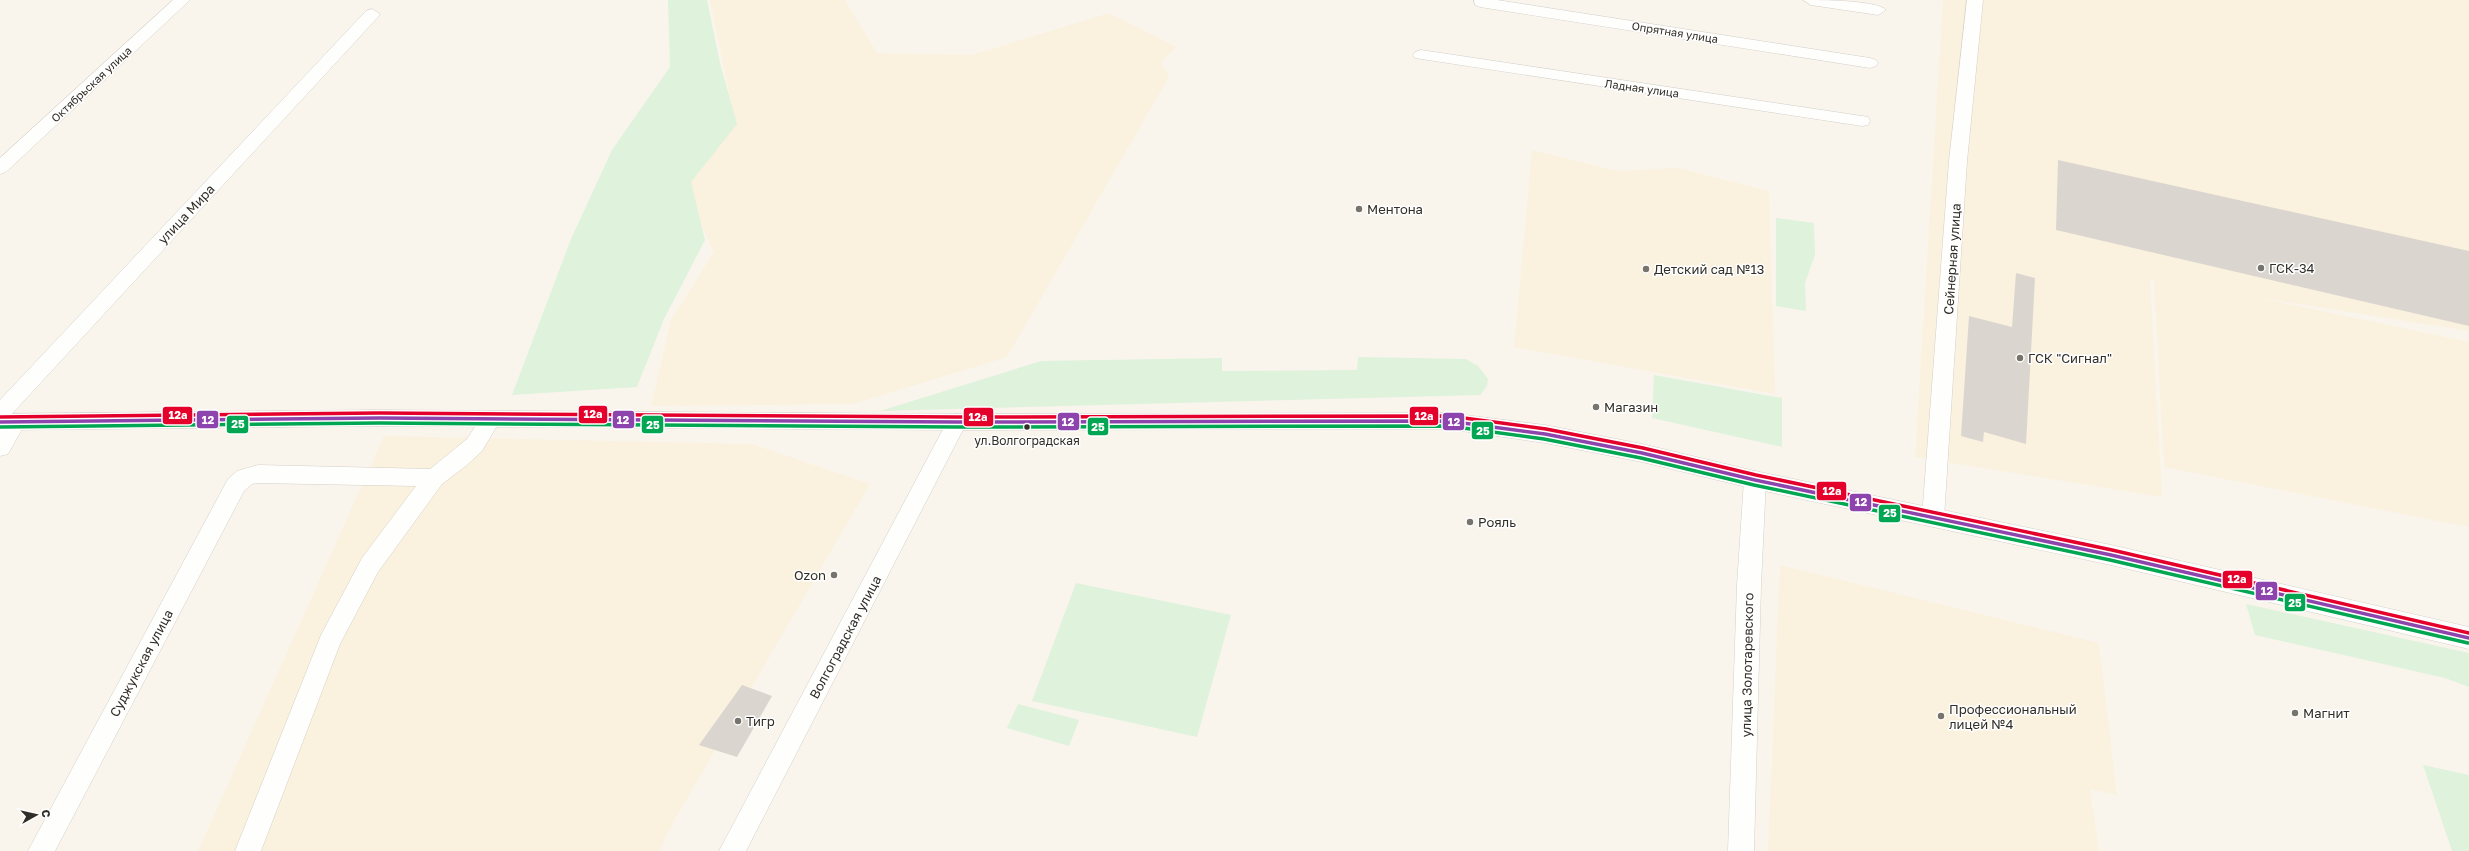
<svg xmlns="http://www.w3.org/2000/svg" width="2469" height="851" font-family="'Golos Text',sans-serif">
	<rect width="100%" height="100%" fill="#f9f5ed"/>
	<path fill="#faf1df" d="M710,0h135l32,53 95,2 137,-42 67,34 -15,15 8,15 -162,280 -154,47 -202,2 20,-86 43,-68 -30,-66 50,-68z
		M1943,0h526v331l-214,-34 214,45v185l-305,-60 -10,-186 -4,-1 12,217 -247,-40z
		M1532,150l86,21 60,-3 91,23 6,203 -261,-47z
		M384,436l368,8 118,40 -195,335 -16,32h-461z
		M1780,565l319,78 18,152 -27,-6 9,62h-331z"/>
	<path fill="#def2dc" d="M668,0h39l13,63 17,61 -46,58 14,58 -41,79 -27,68 -125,8 59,-156 41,-89 58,-83z
		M1776,218l38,5 1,32 -10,28 1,28 -30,-5z
		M1358,357l108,2 12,7 10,13 -1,7 -7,9 -600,16 161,-50 181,-3v13l135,-1z
		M1654,375l128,23v49l-130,-29z
		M1076,583l155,32 -34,122 -165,-36z
		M2246,604l223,49v34l-24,-9 -190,-43z
		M1018,704l61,16 -10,26 -62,-18z
		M2423,765l46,10v76h-17z"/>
	<path fill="#dad6cf" d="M2058,160l411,91v75l-413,-96z
		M2016,273l19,5 -9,166 -42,-12 -1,10 -22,-6 8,-120 43,11z
		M742,685l30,11 -35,61 -38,-12z"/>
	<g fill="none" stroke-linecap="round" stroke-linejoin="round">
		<defs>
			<path id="street" d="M173,0h17l-184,172 -6,2v-16z
				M1474,0h23l373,58 6,2 2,3 -2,3 -6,2 -390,-61 -5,-2z
				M1803,0c16,0 74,0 83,10l-8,5 -67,-10z
				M1967,0h16l-16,161 -23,357 -3,6 -8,3 -8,-3 -3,-6 27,-357z
				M372,9l8,5 -2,3 -368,399 6,-2 7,2 3,6 -18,32 -8,2v-26l7,-11 -7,2v-21l366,-389z
				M1421,50l441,66 6,1 2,4 -2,4 -6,1 -447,-68 -2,-3 2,-3z
				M491,411l7,2 3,6 -19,32 -15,14 -25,19 -64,88 -38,72 -79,207h-26l86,-216 41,-77 54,-72 -158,-3 -6,1 -8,7 -189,360h-27l200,-372 9,-8 21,-6 172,4 37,-30 17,-26z
				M957,414l7,2 3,6 -221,429h-27l231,-435z
				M1755,471l8,3 3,6 -5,105 -7,266h-26l9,-266 7,-105 3,-6z"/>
			<path id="secondary" d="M379,410l578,4 491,-1 97,12 97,19 113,27 356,74 358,82v22l-358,-84 -356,-76 -113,-27 -97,-19 -97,-14 -491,1 -578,-4 -379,4v-16z"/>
		</defs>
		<use href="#street" stroke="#d4d0c9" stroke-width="1"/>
		<use href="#secondary" stroke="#d4d0c9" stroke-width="1"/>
		<use href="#street" fill="#fefefc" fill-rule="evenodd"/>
		<use href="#secondary" fill="#fefefc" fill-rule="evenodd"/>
		<defs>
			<path id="bus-1" d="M0,422l379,-4 578,4 491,-1 97,13 97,19 113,27 356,75 358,83"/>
			<path id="bus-2" d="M0,427l379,-4 578,4 491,-1 96,13 97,19 113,27 356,75 358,83"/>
			<path id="bus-3" d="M0,417l379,-4 578,4 492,-1 97,13 97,19 113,27 356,75 357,83"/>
		</defs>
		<use href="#bus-1" stroke="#fff" stroke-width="6"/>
		<use href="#bus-2" stroke="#fff" stroke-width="6"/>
		<use href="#bus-3" stroke="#fff" stroke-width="6"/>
		<use href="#bus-1" stroke="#8e44ad" stroke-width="3.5"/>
		<use href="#bus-2" stroke="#00a651" stroke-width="3.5"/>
		<use href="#bus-3" stroke="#e4002b" stroke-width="3.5"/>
	</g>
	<g fill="#77746c" stroke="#fff" stroke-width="1.5">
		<circle cx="1359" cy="209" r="4"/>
		<circle cx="2261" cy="268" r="4"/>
		<circle cx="1646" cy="269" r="4"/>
		<circle cx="2020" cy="358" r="4"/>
		<circle cx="1596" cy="407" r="4"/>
		<circle cx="1470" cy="522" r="4"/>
		<circle cx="834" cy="575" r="4"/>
		<circle cx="2295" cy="713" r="4"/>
		<circle cx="1941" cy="716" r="4"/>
		<circle cx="738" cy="721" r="4"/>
	</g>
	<circle fill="#312e27" stroke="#fff" stroke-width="1.5" cx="1027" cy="427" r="3.5"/>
	<g text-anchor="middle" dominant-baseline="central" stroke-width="3" stroke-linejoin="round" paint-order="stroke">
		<g font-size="11" fill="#312e27" stroke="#fff">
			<text transform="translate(1675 32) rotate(9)">Опрятная улица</text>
			<text transform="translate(91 84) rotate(-43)">Октябрьская улица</text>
			<text transform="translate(1642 88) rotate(8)">Ладная улица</text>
		</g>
		<g font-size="12" fill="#312e27" stroke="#fff">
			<text x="1027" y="440">ул.Волгоградская</text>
		</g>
		<g font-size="13" fill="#312e27" stroke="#fff" text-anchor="start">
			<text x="1367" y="209">Ментона</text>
			<text x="2269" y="268">ГСК-34</text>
			<text x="1654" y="269">Детский сад №13</text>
			<text x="2028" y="358">ГСК "Сигнал"</text>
			<text x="1604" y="407">Магазин</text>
			<text x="1478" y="522">Рояль</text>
			<text x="826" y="575" text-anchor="end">Ozon</text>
			<text x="1949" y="709">Профессиональный<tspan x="1949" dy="15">лицей №4</tspan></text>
			<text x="2303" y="713">Магнит</text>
			<text x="746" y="721">Тигр</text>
		</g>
		<g font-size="13" fill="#312e27" stroke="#fff">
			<text transform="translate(186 214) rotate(-47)">улица Мира</text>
			<text transform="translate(1952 259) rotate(-86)">Сейнерная улица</text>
			<text transform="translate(845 637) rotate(-62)">Волгоградская улица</text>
			<text transform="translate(141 663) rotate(-62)">Суджукская улица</text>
			<text transform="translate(1747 665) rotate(-89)">улица Золотаревского</text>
		</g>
	</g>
	<g stroke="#fff" stroke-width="1.5">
		<rect x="578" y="405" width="30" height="19" rx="4" fill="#e4002b"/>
		<rect x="162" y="406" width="31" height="19" rx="4" fill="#e4002b"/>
		<rect x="1409" y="406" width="30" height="20" rx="4" fill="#e4002b"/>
		<rect x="963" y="407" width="31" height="20" rx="4" fill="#e4002b"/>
		<rect x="612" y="410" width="23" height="19" rx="4" fill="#8e44ad"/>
		<rect x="196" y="410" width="23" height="19" rx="4" fill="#8e44ad"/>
		<rect x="1442" y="412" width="23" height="19" rx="4" fill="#8e44ad"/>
		<rect x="1057" y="412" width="23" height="19" rx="4" fill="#8e44ad"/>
		<rect x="226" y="415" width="23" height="19" rx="4" fill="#00a651"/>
		<rect x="641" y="415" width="23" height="19" rx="4" fill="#00a651"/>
		<rect x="1087" y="417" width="22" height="19" rx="4" fill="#00a651"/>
		<rect x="1471" y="421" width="23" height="19" rx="4" fill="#00a651"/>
		<rect x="1816" y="481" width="31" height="20" rx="4" fill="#e4002b"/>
		<rect x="1849" y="493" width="23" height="19" rx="4" fill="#8e44ad"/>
		<rect x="1878" y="504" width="23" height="19" rx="4" fill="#00a651"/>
		<rect x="2222" y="570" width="31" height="19" rx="4" fill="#e4002b"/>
		<rect x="2255" y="581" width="23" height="20" rx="4" fill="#8e44ad"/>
		<rect x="2284" y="593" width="22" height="19" rx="4" fill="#00a651"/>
	</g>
	<g font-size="11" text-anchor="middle" font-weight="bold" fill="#fff">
		<text x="593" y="418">12а</text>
		<text x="178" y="419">12а</text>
		<text x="1424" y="420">12а</text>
		<text x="978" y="421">12а</text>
		<text x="623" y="424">12</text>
		<text x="208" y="424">12</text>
		<text x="1454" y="426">12</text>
		<text x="1068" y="426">12</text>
		<text x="238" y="428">25</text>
		<text x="653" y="429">25</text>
		<text x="1098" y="431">25</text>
		<text x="1483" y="435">25</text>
		<text x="1832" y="495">12а</text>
		<text x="1861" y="506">12</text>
		<text x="1890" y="517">25</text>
		<text x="2237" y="583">12а</text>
		<text x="2267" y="595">12</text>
		<text x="2295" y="607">25</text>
	</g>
	<g transform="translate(36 815) rotate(82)" stroke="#ffffff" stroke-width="3" paint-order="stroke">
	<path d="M0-3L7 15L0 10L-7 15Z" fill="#312e27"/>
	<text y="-6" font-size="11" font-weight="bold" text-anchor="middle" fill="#312e27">С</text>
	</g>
</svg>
